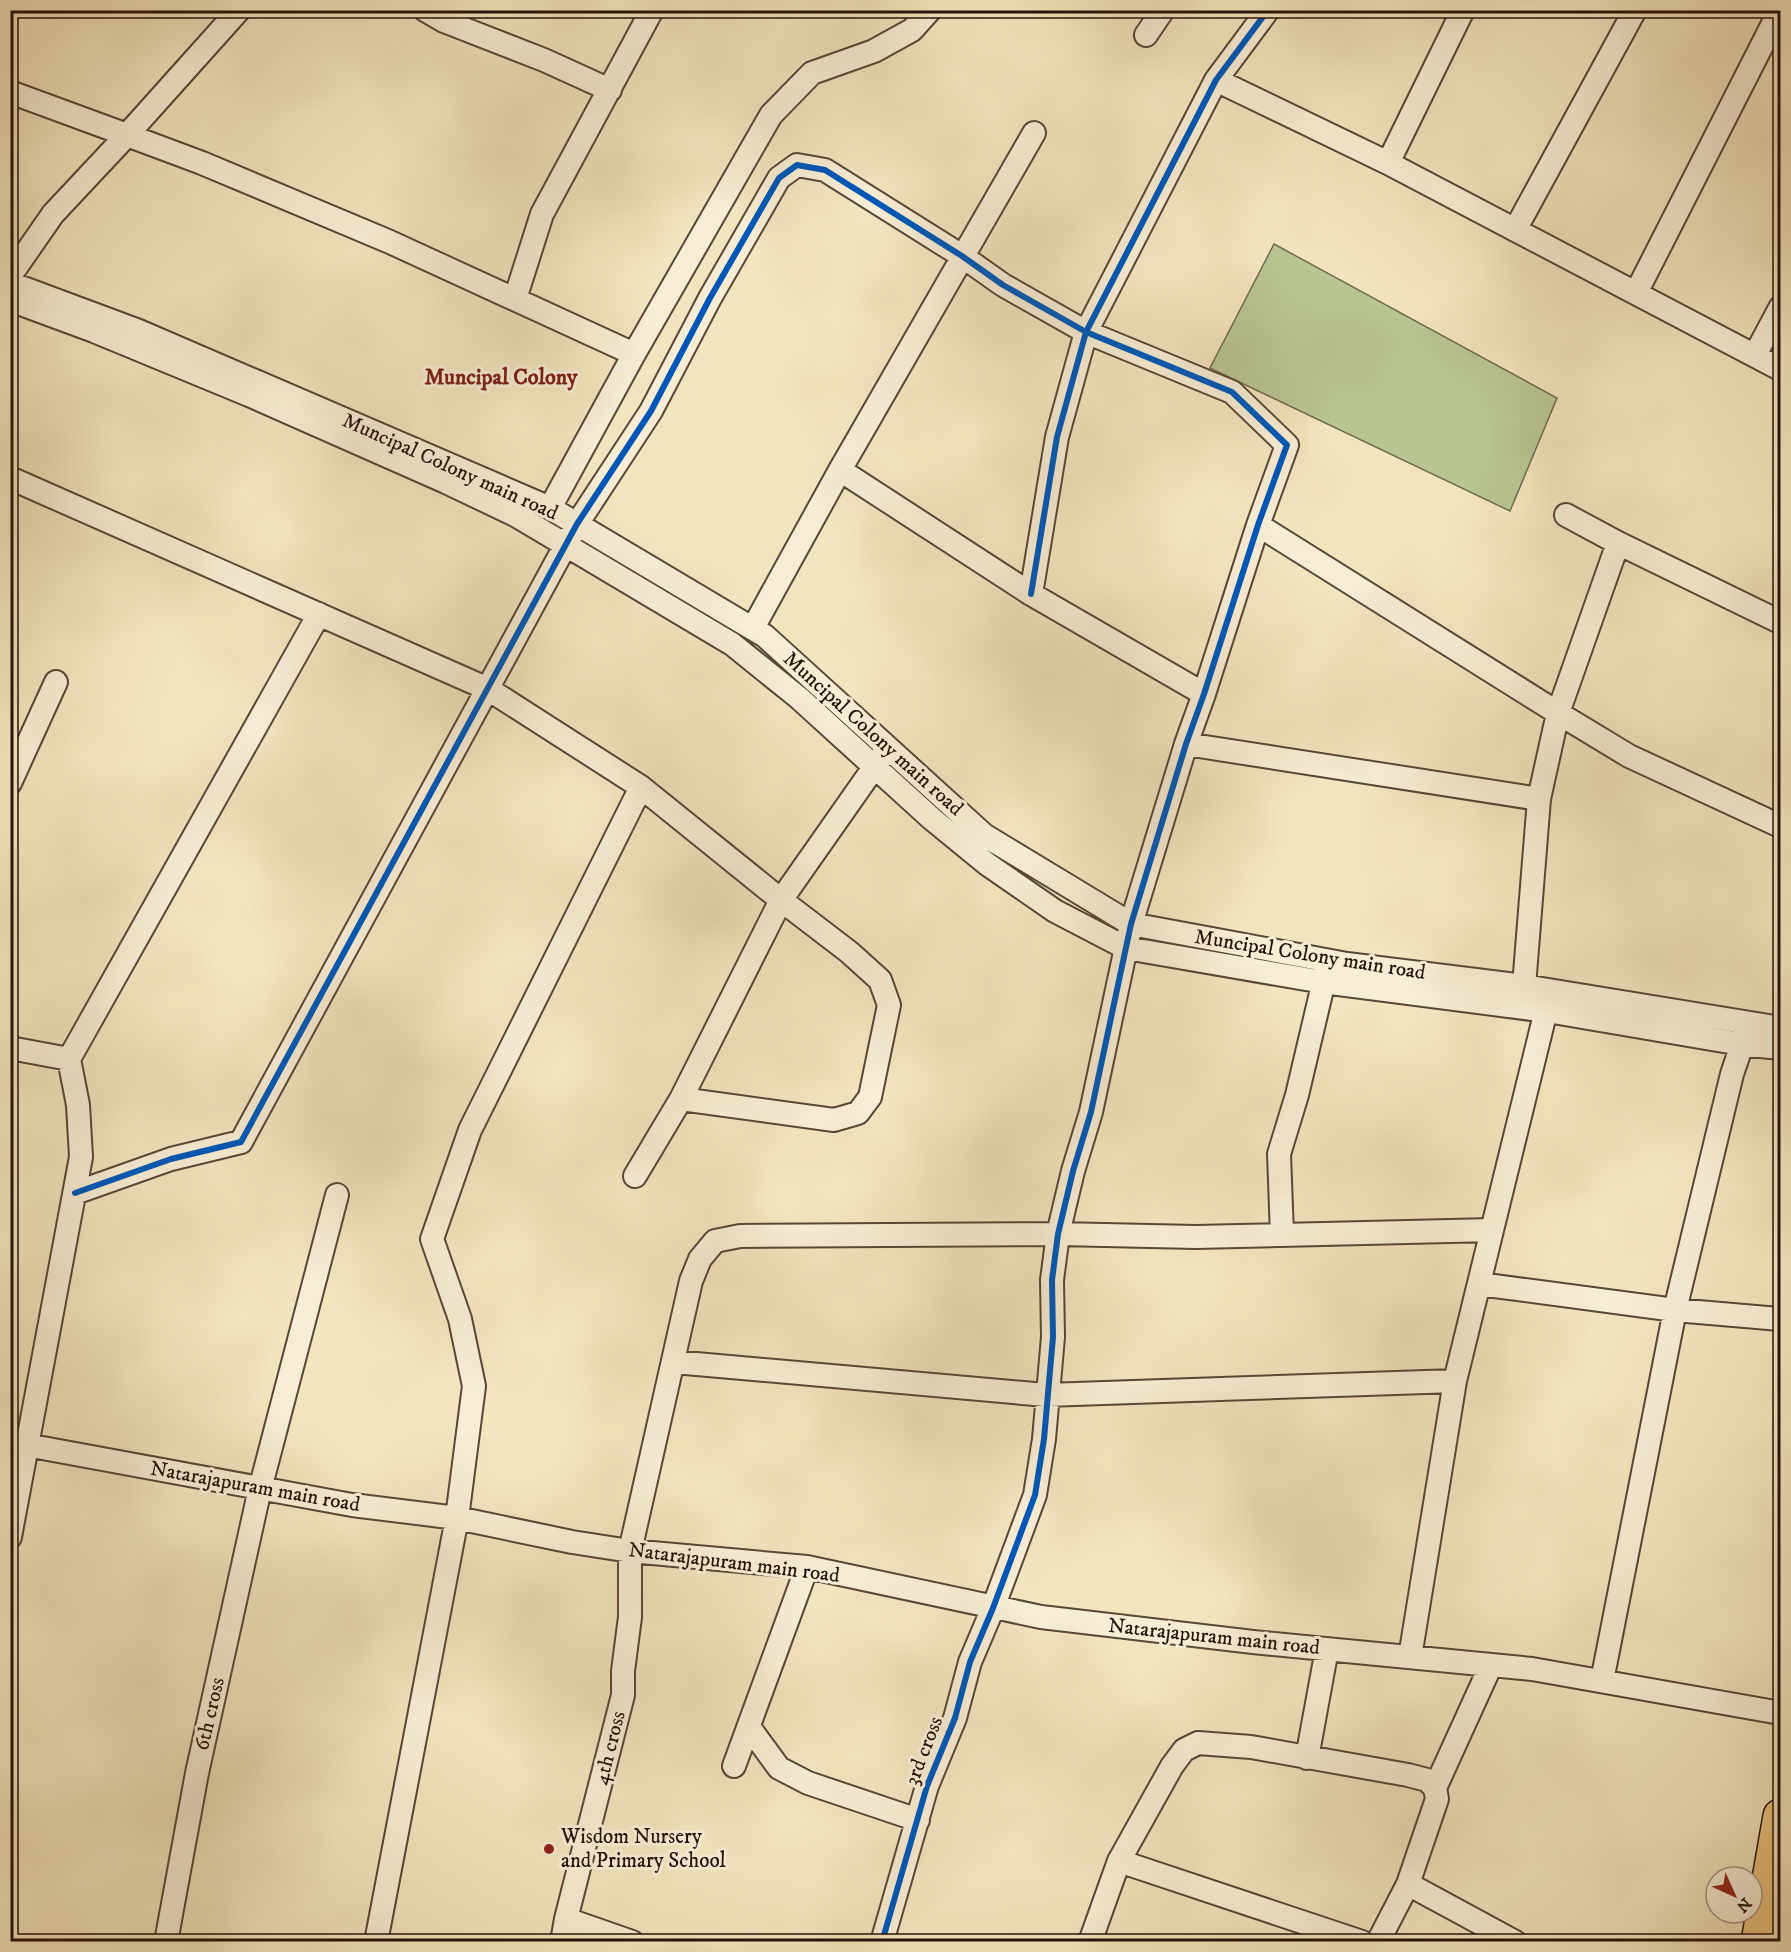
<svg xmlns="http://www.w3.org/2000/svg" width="1791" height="1952" font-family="'IM FELL DW Pica',serif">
	<rect width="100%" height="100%" fill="#f2e4bd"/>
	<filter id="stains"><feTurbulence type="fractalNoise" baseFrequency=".00333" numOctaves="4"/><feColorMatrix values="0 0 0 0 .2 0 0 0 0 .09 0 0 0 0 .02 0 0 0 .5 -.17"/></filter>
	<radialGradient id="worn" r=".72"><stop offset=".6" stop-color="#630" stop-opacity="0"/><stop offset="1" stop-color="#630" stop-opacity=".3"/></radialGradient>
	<path fill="#b8c593" stroke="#6e6b4e" stroke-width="1.5" d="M1274,244l283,154 -47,113 -300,-143z"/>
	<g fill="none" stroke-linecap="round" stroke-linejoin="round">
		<defs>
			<path id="minor" d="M425,10l19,11 100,39 66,30
				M1146,35l17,-25
				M1216,80l172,83 392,206
				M10,92l117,43 112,-125
				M1388,163l75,-153
				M1515,230l120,-220
				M10,276l43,-62 74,-79 75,28 188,79 244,112
				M10,283l129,48 411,177 215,128 219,199 147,89 216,40 177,22 256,42
				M1636,293l144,-283
				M515,299l27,-85 110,-204
				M10,300l84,31 155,64 197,87 71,34 215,128 67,54 133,121 55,45 68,47 71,37 197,34 224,29 194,33 39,4
				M1755,355l25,-47
				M840,470l191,124 173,100
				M10,478l478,211 153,98 -171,343 -38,109 28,80 14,67 -17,132 -81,424
				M550,508l84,-154 137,-239 41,-42 62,-22 38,-21 18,-20
				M1566,515l52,28 162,79
				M1258,525l300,188 71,43 151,70
				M753,628l87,-158 194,-337
				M1186,744l353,55 -15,187
				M10,783l46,-101
				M641,787l140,113 68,52 31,28 9,25 -19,92 -12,16 -24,7 -153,-21
				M1539,799l19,-86 60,-170
				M10,1048l59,11
				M635,1176l46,-77 100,-199 101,-144
				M75,1193l96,-34 70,-17 336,-618 74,-113 59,-113 69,-120 18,-13 28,5 137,86 41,29 83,47 130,-252 52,-70
				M1282,1235l-3,-81 18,-59 30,-127
				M1479,1284l196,26 105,9
				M674,1362l372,33 409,-14
				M10,1442l342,63 105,13 115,24 58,9 177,16 234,50 212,25 279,27 248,44
				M10,1537l71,-380 -3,-52 -9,-46 250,-445
				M1410,1657l45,-276 94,-383
				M1602,1681l73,-371 57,-236 15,-44
				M749,1727l30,41 29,15 110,37
				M1307,1758l20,-109
				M734,1766l73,-199
				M1435,1788l56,-123
				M1119,1861l53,-95 12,-16 14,-7 53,4 157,28 19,5 8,8 2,11 -29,85
				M566,1919l66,23
				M166,1942l31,-169 62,-280 78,-298
				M562,1942l4,-23 57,-224v-24l7,-54v-66l61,-270 9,-22 15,-18 25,-5 318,-2 138,3 296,-7
				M882,1942l45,-156 28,-68 15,-56 23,-54 42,-113 9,-56 9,-102 -1,-57 6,-46 15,-63 18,-59 40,-188 55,-180 18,-50 54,-169 29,-80 -55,-53 -146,-60 -29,105 -26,157
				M1090,1942l29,-81 243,81
				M1378,1942l30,-58 107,58"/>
			<path id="primary" d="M1758,1942l22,-126"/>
		</defs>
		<use href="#minor" stroke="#584637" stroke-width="26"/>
		<use href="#primary" stroke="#24110a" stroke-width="36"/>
		<use href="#minor" stroke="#f7edd4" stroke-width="22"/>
		<use href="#primary" stroke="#e9c27e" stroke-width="33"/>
		<defs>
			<path id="cycleway" d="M75,1193l96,-34 70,-17 336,-618 74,-113 59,-113 69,-120 18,-13 28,5 137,86 41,29 83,47 130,-252 52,-70
				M882,1942l45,-156 28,-68 15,-56 23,-54 42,-113 9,-56 9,-102 -1,-57 6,-46 15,-63 18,-59 40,-188 55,-180 18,-50 54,-169 29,-80 -55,-53 -146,-60 -29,105 -26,157"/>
		</defs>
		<use href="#cycleway" stroke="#f7edd4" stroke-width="10"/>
		<use href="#cycleway" stroke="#0057b8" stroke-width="6"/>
	</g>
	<circle fill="#8f2418" stroke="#f7edd4" stroke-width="2" cx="549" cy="1849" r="6"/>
	<g text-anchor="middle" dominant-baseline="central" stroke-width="6" stroke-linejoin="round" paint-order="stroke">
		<g font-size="21" fill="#24110a" stroke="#f7edd4">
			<text transform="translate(450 467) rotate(24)">Muncipal Colony main road</text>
			<text transform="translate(873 734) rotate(42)">Muncipal Colony main road</text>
			<text transform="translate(1310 955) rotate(9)">Muncipal Colony main road</text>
			<text transform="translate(255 1487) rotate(10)">Natarajapuram main road</text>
			<text transform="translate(734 1563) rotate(7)">Natarajapuram main road</text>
			<text transform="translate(1214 1637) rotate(6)">Natarajapuram main road</text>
			<text transform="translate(210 1714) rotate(-77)">6th cross</text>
			<text transform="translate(610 1748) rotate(-76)">4th cross</text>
			<text transform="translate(924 1751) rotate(-69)">3rd cross</text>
		</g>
		<g font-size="21" fill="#24110a" stroke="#f7edd4" text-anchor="start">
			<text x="561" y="1837">Wisdom Nursery<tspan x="561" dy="24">and Primary School</tspan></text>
		</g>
		<g font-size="22" font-weight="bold" fill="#7a1f14" stroke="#f7edd4">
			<text x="501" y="377">Muncipal Colony</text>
		</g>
	</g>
	<rect width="1791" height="1952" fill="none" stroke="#f2e4bd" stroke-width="36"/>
	<rect x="12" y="12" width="1767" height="1928" fill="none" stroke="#24110a" stroke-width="3"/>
	<rect x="18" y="18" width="1755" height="1916" fill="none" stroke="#24110a" stroke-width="1.5"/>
	<g transform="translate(1734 1895) rotate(135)"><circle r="28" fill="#f7edd4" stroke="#a39583" stroke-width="1.5"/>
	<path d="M0-4.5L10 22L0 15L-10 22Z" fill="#8f2418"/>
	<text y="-9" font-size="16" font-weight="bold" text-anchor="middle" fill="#24110a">N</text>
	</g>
	<rect width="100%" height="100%" filter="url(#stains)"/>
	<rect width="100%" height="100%" fill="url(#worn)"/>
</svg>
